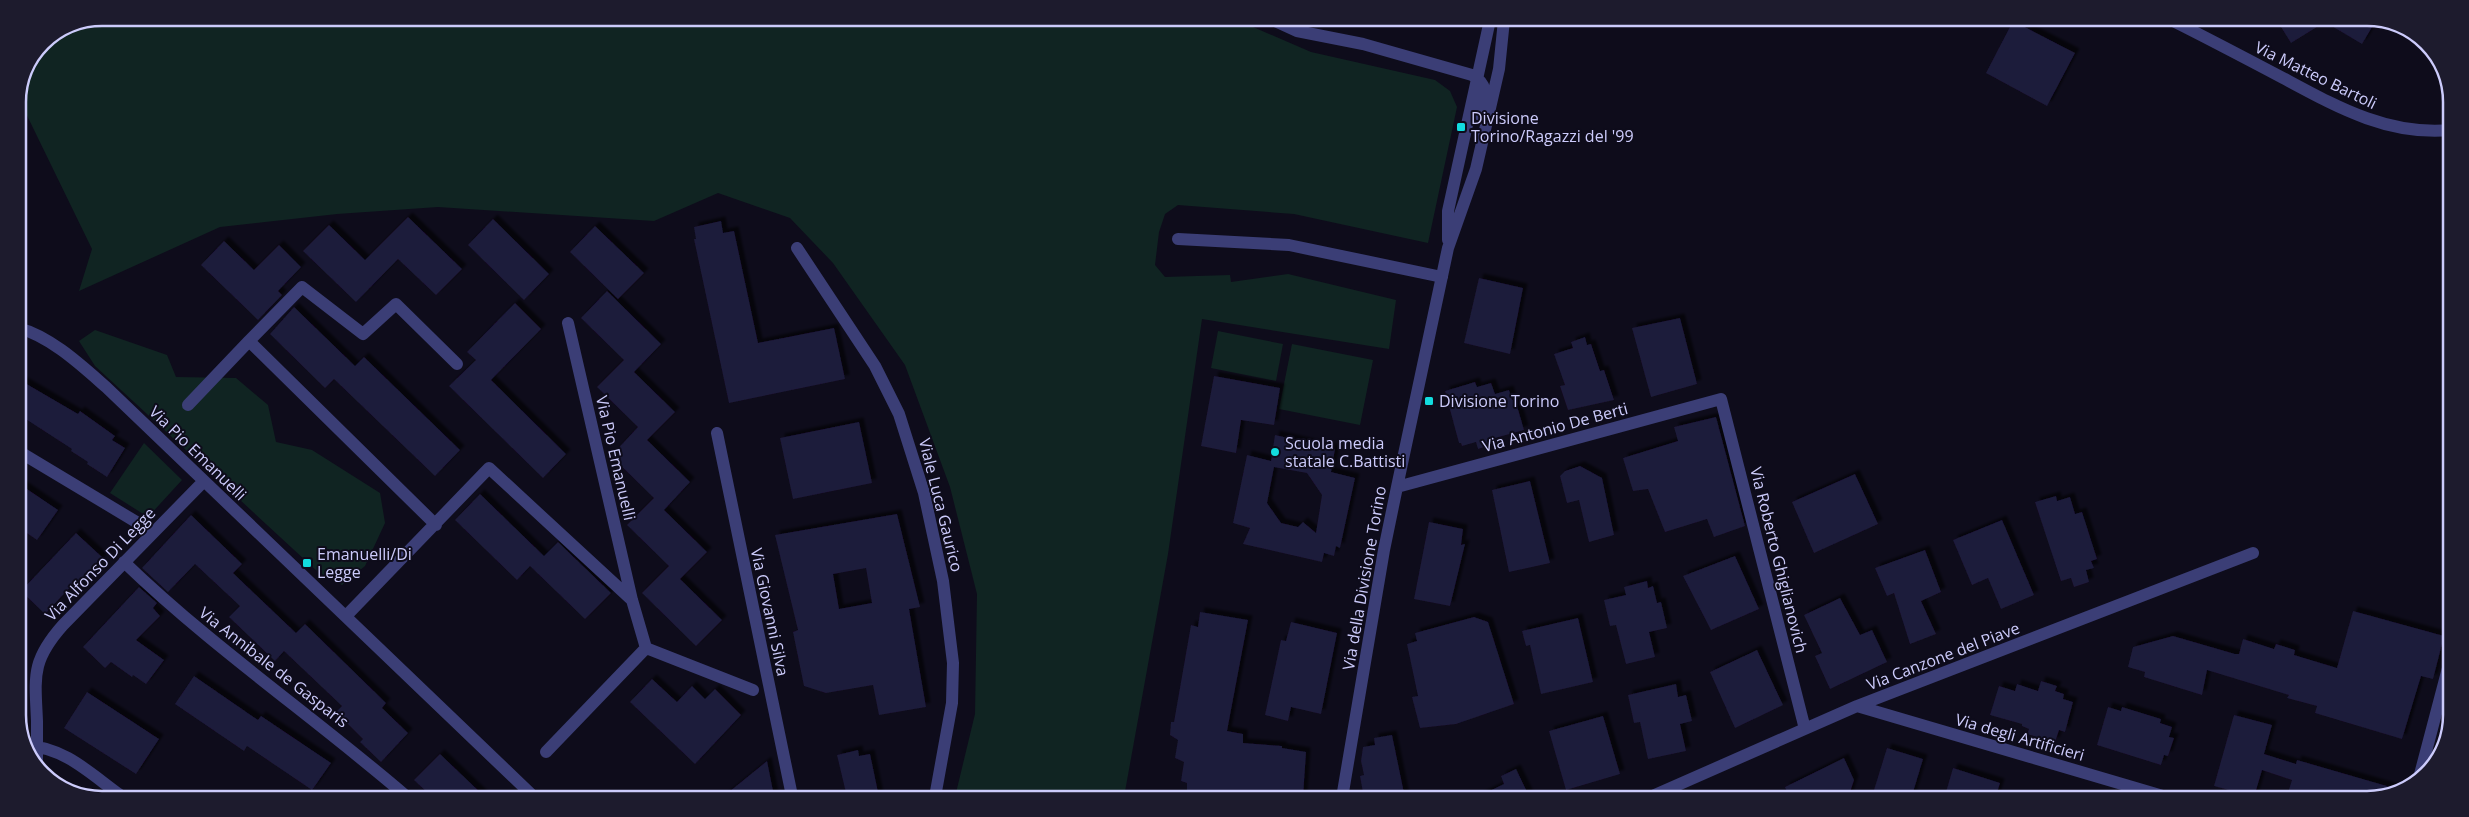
<svg xmlns="http://www.w3.org/2000/svg" width="2469" height="817" font-family="'Open Sans',sans-serif">
	<defs>
		<filter id="shadow"><feDropShadow dx="4.5" dy="-4.5" stdDeviation="1" flood-color="#0009"/></filter>
	</defs>
	<rect width="100%" height="100%" fill="#0e0c1b"/>
	<path fill="#102422" d="M103,18l1134,2 74,32 124,28 15,11 7,16 -29,136 -134,-29 -116,-9 -13,9 -6,18 -4,33 10,12 65,-2 1,7 57,-8 108,26 -7,49 -187,-30 -34,235 -44,243h-169l20,-83 2,-120 -27,-107 -45,-122 -72,-102 -43,-45 -72,-25 -64,28 -216,-14 -101,7 -117,13 -141,64 13,-42 -74,-152 25,-55 27,-18z
		M95,330l72,25 9,22 60,1 32,27 8,37 36,8 68,43 5,30 -20,43 -23,19 -24,-13 -223,-206 -16,-25z
		M1218,331l65,13 -7,37 -65,-13z
		M1292,344l81,16 -13,65 -81,-16z
		M144,443l38,37 -34,37 -38,-24z"/>
	<path fill="#1e1a3a" fill-rule="evenodd" filter="url(#shadow)" d="M2013,21l62,32 -28,53 -61,-33z
		M2278,22h47l-34,21z
		M2325,22h50l-13,22z
		M408,217l54,52 -26,26 -38,-36 -42,43 -53,-51 26,-26 36,35z
		M493,219l56,55 -25,26 -56,-55z
		M721,221l2,12 11,-2 24,112 76,-15 11,51 -116,24 -35,-164h2l-2,-12z
		M595,226l49,47 -26,26 -48,-47z
		M224,241l30,29 25,-25 22,22 -23,24 4,4 -24,25 -57,-55z
		M1479,278l44,10 -13,66 -46,-11z
		M607,291l54,53 -27,28 41,40 -28,28 43,42 -26,28 43,42 -27,27 42,41 -26,26 -54,-53 27,-27 -42,-41 27,-27 -43,-42 27,-29 -41,-40 27,-27 -43,-42z
		M515,303l26,26 -50,51 75,74 -23,24 -94,-92 27,-26 -9,-8z
		M294,307l61,59 9,-9 96,93 -25,26 -101,-97 -9,9 -55,-54z
		M1680,318l17,66 -46,13 -19,-69z
		M1585,337l2,8 4,-1 9,27 4,-1 10,30 -46,10 -8,-24 5,-1 -11,-31 19,-6 -2,-6z
		M1214,376l66,12 -6,37 -33,-5 -5,33 -35,-7z
		M18,379l60,35 2,-3 35,25 -3,4 13,8 -18,29 -20,-13 1,-2 -17,-11 1,-2 -54,-35z
		M1475,382l2,5 14,-4 4,11 14,-4 3,10 3,-1 9,31 -29,8 1,5 -18,6 -2,-7 -14,4 -1,-3h-2l-14,-52z
		M1716,417l29,109 -31,11 -7,-18 -42,13 -17,-43 -15,2 -10,-33 55,-17 -4,-14z
		M859,422l13,61 -79,16 -13,-61z
		M1275,435l60,14 -4,23 24,6 -15,70 -4,-2 -2,10 -10,-3 -2,9 -79,-18 7,-16 -17,-5 14,-68 24,6zM1274,467l33,6 15,22 -6,38 -13,-11 -5,5 -17,-4 -14,-20z
		M1580,466l22,12 12,57 -25,7 -10,-42 -12,3 -7,-27 5,-5z
		M1855,474l23,50 -64,29 -22,-51z
		M1530,481l20,82 -41,9 -17,-82z
		M18,483l40,27 -21,30 -19,-13z
		M480,494l64,62 14,-14 53,51 -26,26 -55,-53 -13,14 -62,-60z
		M2056,496l1,5 13,-4 5,17 7,-2 15,47 -6,2 3,7 -8,2 3,12 -15,5 -3,-9 -10,3 -26,-79z
		M897,514l23,93 -11,2 17,98 -47,8 -6,-30 -47,8 -22,-7 -11,-54 5,-2 -23,-95zM866,568l6,35 -33,6 -6,-35z
		M191,515l51,49 -9,9 63,60 9,-9 81,79 -4,5 26,25 -27,29 -21,-20 3,-3 -27,-27 6,-6 -58,-55 -9,10 -46,-44 11,-11 -45,-42 -27,28 -26,-24z
		M2002,520l32,75 -33,14 -13,-31 -16,7 -19,-45z
		M1429,522l34,7 -2,16 4,-1 -15,62 -36,-7z
		M76,533l27,25 -27,28 -2,-3 -29,31 -24,-23z
		M1925,550l16,42 -20,9 15,33 -26,10 -16,-51 -7,3 -12,-28z
		M1735,556l24,53 -48,21 -28,-54z
		M1647,581l1,7 5,-2 4,17 4,-1 6,26 -18,4 6,25 -29,7 -10,-39 -6,1 -6,-26 22,-5 -2,-8z
		M139,587l18,16 -4,5 7,8 -24,24 28,20 -18,24 -13,-9 -1,2 -21,-15 -6,6 -22,-21z
		M1840,598l20,37 12,-5 15,32 -57,27 -15,-33 7,-3 -18,-38z
		M2353,611l91,25 -11,43 -12,-3 -19,63 -87,-26 2,-7 -30,-8 2,-3 -82,-25 -5,25 -58,-18 1,-5 -17,-5 5,-20 40,-11 62,18h4l4,-15 31,10 2,-5 19,6 -1,5 43,13z
		M1200,612l48,8 -21,111 16,3v9l39,3v2l24,4 -3,45h-91l-25,-6v-8l-6,-2 3,-19 -9,-4 3,-18 -8,-5 1,-13h3l17,-97 7,2z
		M1474,617l14,5 26,82 -58,20 -36,4 -8,-31 6,-1 -11,-52 10,-3 -2,-8z
		M1578,618l15,64 -52,12 -11,-49 -4,1 -4,-15z
		M1291,622l46,11 -16,81 -30,-7 -3,14 -23,-6 16,-75 5,1z
		M1757,650l26,55 -48,23 -25,-56z
		M194,676l64,44 3,-4 70,47 -19,27 -65,-44 -3,5 -69,-47z
		M652,679l25,23 15,-16 13,13 10,-10 26,26 -46,49 -65,-62z
		M2041,681l16,5 -2,5 9,3 -1,5 10,3 -8,30 -6,-2 -4,12 -28,-8 2,-5 -7,-3v-2l-32,-9 9,-29 16,5 2,-7 21,7z
		M1676,684l2,13 8,-2 6,26 -12,3 6,27 -38,8 -8,-37 -6,1 -6,-28z
		M87,692l72,47 -23,35 -72,-46z
		M2108,707l13,4 1,-4 39,12 -1,4 12,4 -3,10 5,1 -6,18 -4,-1 -3,10 -64,-20z
		M2234,715l38,10 -8,29 32,10 1,-4 100,29 -30,11 -81,-1 6,-19 -30,-10 -8,27 -40,-11z
		M1603,716l17,58 -54,16 -17,-59z
		M1392,735l13,63h-41l-4,-22 4,-1 -3,-14 2,-14 12,-2 -1,-7z
		M1887,748l36,11 -12,40h-30l2,-7 -9,-2z
		M858,750l1,6 11,-2 9,43h-32l-10,-42z
		M440,754l44,42h-53l-17,-16z
		M1844,758l10,22 -6,18h-59l-4,-11z
		M767,761l7,35h-50z
		M1953,768l47,15 -5,16h-51z
		M1516,769l14,29h-55l29,-14 -3,-8z"/>
	<g fill="none" stroke-linecap="round" stroke-linejoin="round">
		<path stroke="#3b3e76" stroke-width="12" d="M1273,20l24,11 66,13 109,31c19,11 12,22 8,40
			M2175,22c36,18 72,37 108,56 54,29 105,58 168,52
			M1178,239l111,6 153,32
			M1448,240v-29l42,-191
			M797,248l78,118 24,48 25,79 19,88 10,82 -1,40 -17,94
			M18,328c32,8 63,37 88,59l427,409
			M249,341l53,-54 61,47 33,-30 61,60
			M188,405l61,-64 187,184
			M717,433l75,363
			M18,451l135,81
			M1397,487l324,-88 84,330
			M124,562c88,85 189,154 282,234
			M346,616l143,-148 143,132
			M646,648l107,42
			M1857,706l316,93
			M28,746c36,1 64,29 92,49
			M546,752l100,-104 -14,-48 -64,-277
			M37,768c0,-16 0,-31 0,-47 -2,-45 -6,-60 26,-96l141,-144
			M2418,782l30,-114
			M1342,798l42,-248 13,-63 51,-239 28,-79 23,-100 5,-49
			M1648,798l209,-92 396,-153"/>
	</g>
	<g fill="#12dcdf" stroke="#0e0c1b" stroke-width="2">
		<rect x="1456" y="122" width="10" height="10" rx="2.5"/>
		<rect x="1424" y="396" width="10" height="10" rx="2.5"/>
		<circle cx="1275" cy="452" r="5"/>
		<rect x="302" y="558" width="10" height="10" rx="2.5"/>
	</g>
	<g text-anchor="middle" dominant-baseline="central" stroke-width="4" stroke-linejoin="round" paint-order="stroke">
		<g font-size="16" fill="#cccbfb" stroke="#0e0c1b">
			<text transform="translate(2316 75) rotate(26)">Via Matteo Bartoli</text>
			<text transform="translate(1555 427) rotate(-15)">Via Antonio De Berti</text>
			<text transform="translate(198 453) rotate(44)">Via Pio Emanuelli</text>
			<text transform="translate(616 458) rotate(77)">Via Pio Emanuelli</text>
			<text transform="translate(941 505) rotate(76)">Viale Luca Gaurico</text>
			<text transform="translate(1779 560) rotate(76)">Via Roberto Ghiglianovich</text>
			<text transform="translate(100 564) rotate(-46)">Via Alfonso Di Legge</text>
			<text transform="translate(1364 578) rotate(-80)">Via della Divisione Torino</text>
			<text transform="translate(770 612) rotate(78)">Via Giovanni Silva</text>
			<text transform="translate(1943 656) rotate(-21)">Via Canzone del Piave</text>
			<text transform="translate(274 667) rotate(38)">Via Annibale de Gasparis</text>
			<text transform="translate(2020 737) rotate(16)">Via degli Artificieri</text>
		</g>
		<g font-size="16" fill="#cccbfb" stroke="#0e0c1b" text-anchor="start">
			<text x="1471" y="118">Divisione<tspan x="1471" dy="18">Torino/Ragazzi del '99</tspan></text>
			<text x="1439" y="401">Divisione Torino</text>
			<text x="1285" y="443">Scuola media<tspan x="1285" dy="18">statale C.Battisti</tspan></text>
			<text x="317" y="554">Emanuelli/Di<tspan x="317" dy="18">Legge</tspan></text>
		</g>
	</g>
	<path d="M0 0H2469V817H0ZM102 26H2367A76 76 0 0 1 2443 102V715A76 76 0 0 1 2367 791H102A76 76 0 0 1 26 715V102A76 76 0 0 1 102 26Z" fill="#1d1b2d" fill-rule="evenodd"/>
	<path fill="none" stroke="#cccbfb" stroke-width="2.5" d="M102 26H2367A76 76 0 0 1 2443 102V715A76 76 0 0 1 2367 791H102A76 76 0 0 1 26 715V102A76 76 0 0 1 102 26Z"/>
</svg>
